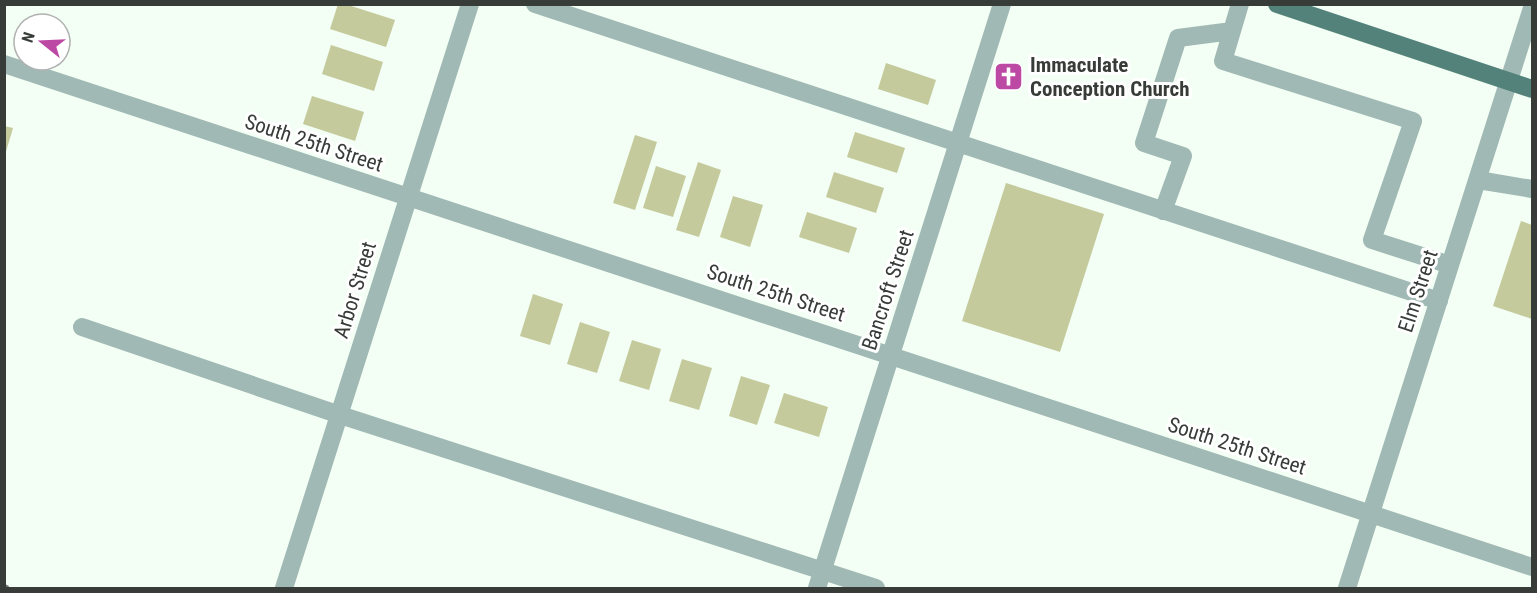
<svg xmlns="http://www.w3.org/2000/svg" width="1537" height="593" font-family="'Roboto Condensed',sans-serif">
	<rect width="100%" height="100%" fill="#f3fef4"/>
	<path fill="#c4ca9b" d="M338,4h7l50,16 -9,27 -56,-18z
		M331,45l52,17 -9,29 -52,-17z
		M886,63l50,17 -8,25 -50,-16z
		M312,96l52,16 -9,29 -52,-17z
		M4,126l9,2 -8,27h-1z
		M855,132l50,16 -8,25 -50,-16z
		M635,135l22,7 -22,68 -22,-7z
		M698,162l23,8 -22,67 -23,-7z
		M656,166l30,10 -13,41 -30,-9z
		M834,172l50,16 -8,25 -50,-16z
		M1006,183l98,31 -44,138 -98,-31z
		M733,196l30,9 -13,42 -30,-10z
		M807,212l50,16 -8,25 -50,-16z
		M1521,221l11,4v94l-39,-13z
		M533,294l30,10 -13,41 -30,-9z
		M580,322l30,10 -13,41 -30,-9z
		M632,340l29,9 -12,41 -30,-9z
		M682,359l30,9 -13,42 -30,-9z
		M741,376l29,9 -13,40 -28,-9z
		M784,393l44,14 -9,30 -45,-14z"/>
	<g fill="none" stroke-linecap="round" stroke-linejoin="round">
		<path stroke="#a0b9b4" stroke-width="18" d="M535,4l904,297
			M1240,4l-17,57 190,60 -41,119 78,25
			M4,64l1528,503
			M1478,180l54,9
			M1163,211l20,-55 -39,-13 34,-105 54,-7
			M82,327l258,88 536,173
			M284,588l186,-584
			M817,588l185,-584
			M1347,588l185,-580"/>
		<path stroke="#53827a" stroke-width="18" d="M1277,4l255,85"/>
		<path stroke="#707671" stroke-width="4.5" stroke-dasharray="12 6" stroke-linecap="butt" d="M4,586l4,2"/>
	</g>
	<defs>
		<symbol id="church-square" viewBox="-11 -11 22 22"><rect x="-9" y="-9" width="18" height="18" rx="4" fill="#bc49a3" stroke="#fff"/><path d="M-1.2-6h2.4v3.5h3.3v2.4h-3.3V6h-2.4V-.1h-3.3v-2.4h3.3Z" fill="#fff"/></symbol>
	</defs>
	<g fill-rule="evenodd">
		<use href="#church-square" x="992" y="60" width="33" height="33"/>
	</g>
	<g text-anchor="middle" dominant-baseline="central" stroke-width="6" stroke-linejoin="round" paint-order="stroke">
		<g font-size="21" font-weight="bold" fill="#383c39" stroke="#fff" text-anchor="start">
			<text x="1030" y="65">Immaculate<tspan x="1030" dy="24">Conception Church</tspan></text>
		</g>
		<g font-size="21" fill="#383c39" stroke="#fff">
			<text transform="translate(314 143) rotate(18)">South 25th Street</text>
			<text transform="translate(355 290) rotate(-73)">Arbor Street</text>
			<text transform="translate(888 290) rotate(-72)">Bancroft Street</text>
			<text transform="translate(1418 291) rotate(-72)">Elm Street</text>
			<text transform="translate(776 293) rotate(18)">South 25th Street</text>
			<text transform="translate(1237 446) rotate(18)">South 25th Street</text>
		</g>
	</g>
	<rect width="1537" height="593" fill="none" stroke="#383c39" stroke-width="12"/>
	<g transform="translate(42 42) rotate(288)"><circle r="28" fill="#ffffff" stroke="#afb1b0" stroke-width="1.5"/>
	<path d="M0-4.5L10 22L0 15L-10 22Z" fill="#bc49a3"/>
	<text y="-9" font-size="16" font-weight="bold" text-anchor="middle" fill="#383c39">N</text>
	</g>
</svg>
